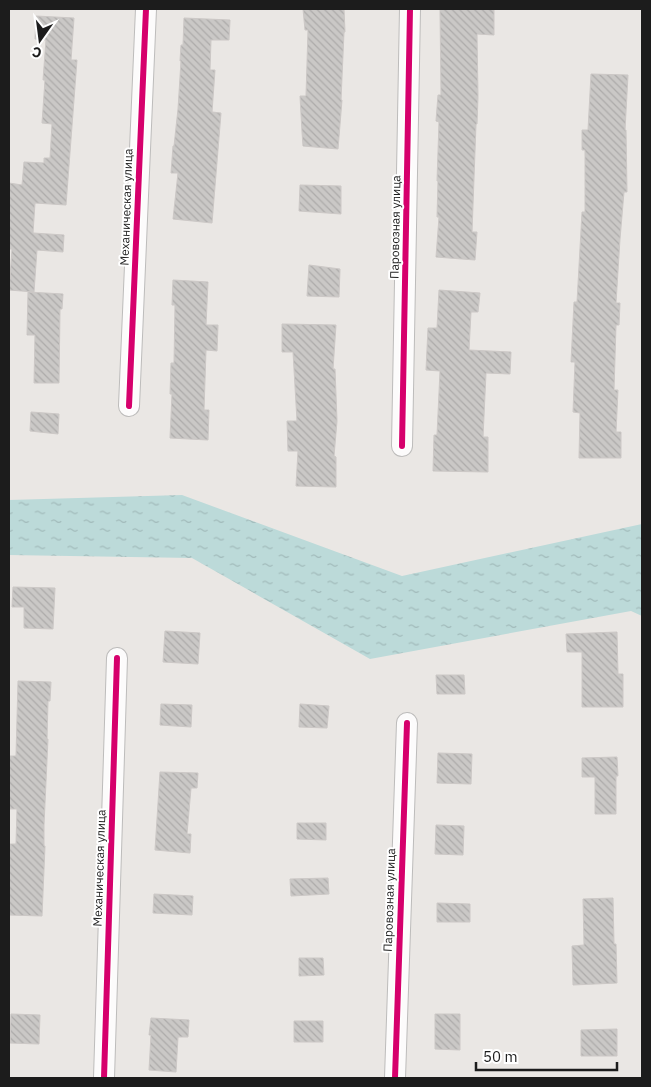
<svg xmlns="http://www.w3.org/2000/svg" width="651" height="1087" font-family="'IBM Plex Sans',sans-serif">
	<defs>
		<pattern id="water-ripples" width="26" height="14" patternUnits="userSpaceOnUse" patternTransform="scale(1.25)"><rect width="26" height="14" fill="#bcdad9"/><path d="M2 4q2-2 4 0t4 0M15 11q2-2 4 0t4 0" fill="none" stroke="#a1baba"/></pattern>
		<pattern id="building-back-hatch" width="6" height="6" patternUnits="userSpaceOnUse" patternTransform="scale(1.25)"><rect width="6" height="6" fill="#cac8c6"/><path d="M-1 5l2 2M0 0l6 6M5-1l2 2" fill="none" stroke="#adabaa"/></pattern>
	</defs>
	<rect width="100%" height="100%" fill="#eae7e4"/>
	<path fill="url(#water-ripples)" d="M182,495l220,81 240,-52v92l-11,-5 -261,48 -178,-101 -183,-3v-55z"/>
	<path fill="url(#building-back-hatch)" stroke="#ccc8c6" d="M303,9h41l1,23h-1l-3,68h1l-4,49 -35,-3 -1,-14 -2,-36h6l2,-66h-3z
		M440,9h54v26l-17,-1 1,63 -1,27h-1l-4,108h5l-2,28 -39,-3 3,-40h-2l1,-36h-1l2,-59 -3,-1 2,-26h3z
		M36,16l38,2 -3,42h6l-11,145 -31,-2 -2,30 31,2 -1,17 -26,-2 -3,42 -25,-2 3,-41h-3v-66l13,2 2,-23 20,1v-5h6l2,-34 -10,-1 3,-43h-2l3,-40 -11,-1z
		M184,18l46,2 -1,20h-18l-1,30h5l-3,42 9,1 -9,110 -39,-4 5,-46h-7l2,-27h1l4,-37 3,-48h-1l1,-16h2z
		M591,74l37,1 -3,55h1l1,62h-3l-4,47 -4,64h4l-1,22h-3l-2,65h4l-2,42h5v26h-42l1,-45 -7,-1 2,-50h-4l3,-60h3l5,-90h3v-62h-3v-20h6z
		M300,185l41,1v28l-42,-3z
		M309,265l31,4 -1,28 -32,-1z
		M173,280l35,2 -2,43h12l-1,26 -11,-1 -2,60h5l-1,30 -38,-2 2,-44h-2l1,-31h3l1,-58h-3z
		M439,290l41,3 -2,19h-7l-2,38 42,2 -1,22 -24,-1 -3,64h5v35l-55,-1 1,-36h3l3,-64 -14,-1 2,-42h9z
		M28,292l35,2 -1,15h-2l-1,74h-25l1,-48h-8z
		M282,324l54,1 -3,44h2l2,52 -3,35 2,1v30l-40,-1 2,-35h-10l-1,-30h10l-4,-69h-11z
		M31,412l28,2 -1,20 -28,-3z
		M13,587l42,1 -2,41 -29,-1v-21h-12z
		M165,631l35,2 -2,31 -35,-2z
		M617,632l1,42h5v33h-41v-55h-15l-1,-18z
		M436,675h28l1,19h-28z
		M18,681l33,1 -1,19h-2l-1,38h1l-4,86v21h1l-3,70 -33,-1v-71h7l1,-35h-8v-53h7z
		M161,704l31,1 -1,22 -31,-2z
		M300,704l29,2 -2,22 -28,-1z
		M438,753l34,1 -1,30 -34,-1z
		M617,757l1,19h-2v38h-21v-37h-13v-19z
		M160,772l38,1 -1,15h-6l-4,46h4l-1,19 -35,-3z
		M297,823h29v17l-29,-1z
		M436,825l28,1 -1,29 -28,-1z
		M328,878l1,16 -38,2 -1,-17z
		M154,894l39,2 -1,19 -39,-2z
		M613,898l1,46h2l1,39 -44,2 -1,-39 12,-1 -1,-46z
		M437,903l33,1v18h-33z
		M299,958h24l1,17 -25,1z
		M11,1014l29,1 -1,29 -29,-1z
		M435,1014h25v36l-25,-1z
		M151,1018l38,2 -1,17h-10l-2,35 -27,-2 2,-35h-2z
		M294,1021h29v21h-29z
		M617,1029v27h-36v-26z"/>
	<g fill="none" stroke-linecap="round" stroke-linejoin="round">
		<defs>
			<path id="minor" d="M129,406l17,-397
				M402,446l8,-437
				M104,1078l13,-420
				M395,1078l12,-355"/>
		</defs>
		<use href="#minor" stroke="#bdbcbb" stroke-width="22"/>
		<use href="#minor" stroke="#fcfbfb" stroke-width="20"/>
		<defs>
			<path id="cycleway" d="M129,406l17,-397
				M402,446l8,-437
				M104,1078l13,-420
				M395,1078l12,-355"/>
		</defs>
		<use href="#cycleway" stroke="#fff" stroke-width="9"/>
		<use href="#cycleway" stroke="#d6006c" stroke-width="6"/>
	</g>
	<g text-anchor="middle" dominant-baseline="central" stroke-width="4" stroke-linejoin="round" paint-order="stroke">
		<g font-size="12" fill="#1c1c1c" stroke="#fff">
			<text transform="translate(126 207) rotate(-88)">Механическая улица</text>
			<text transform="translate(395 227) rotate(-89)">Паровозная улица</text>
			<text transform="translate(99 868) rotate(-88)">Механическая улица</text>
			<text transform="translate(389 900) rotate(-88)">Паровозная улица</text>
		</g>
	</g>
	<rect width="651" height="1087" fill="none" stroke="#1c1c1c" stroke-width="20"/>
	<g transform="translate(40 40) rotate(194)" stroke="#ffffff" stroke-width="4" paint-order="stroke">
	<path d="M0-4L9 19L0 12L-9 19Z" fill="#1c1c1c"/>
	<text y="-8" font-size="14" font-weight="bold" text-anchor="middle" fill="#1c1c1c">С</text>
	</g>
	<path d="M476 1062v8h141v-8" fill="none" stroke="#1c1c1c" stroke-width="2.5"/>
	<text x="483" y="1062" font-size="15" fill="#1c1c1c" stroke="#ffffff" stroke-width="4" paint-order="stroke">50 m</text>
</svg>
